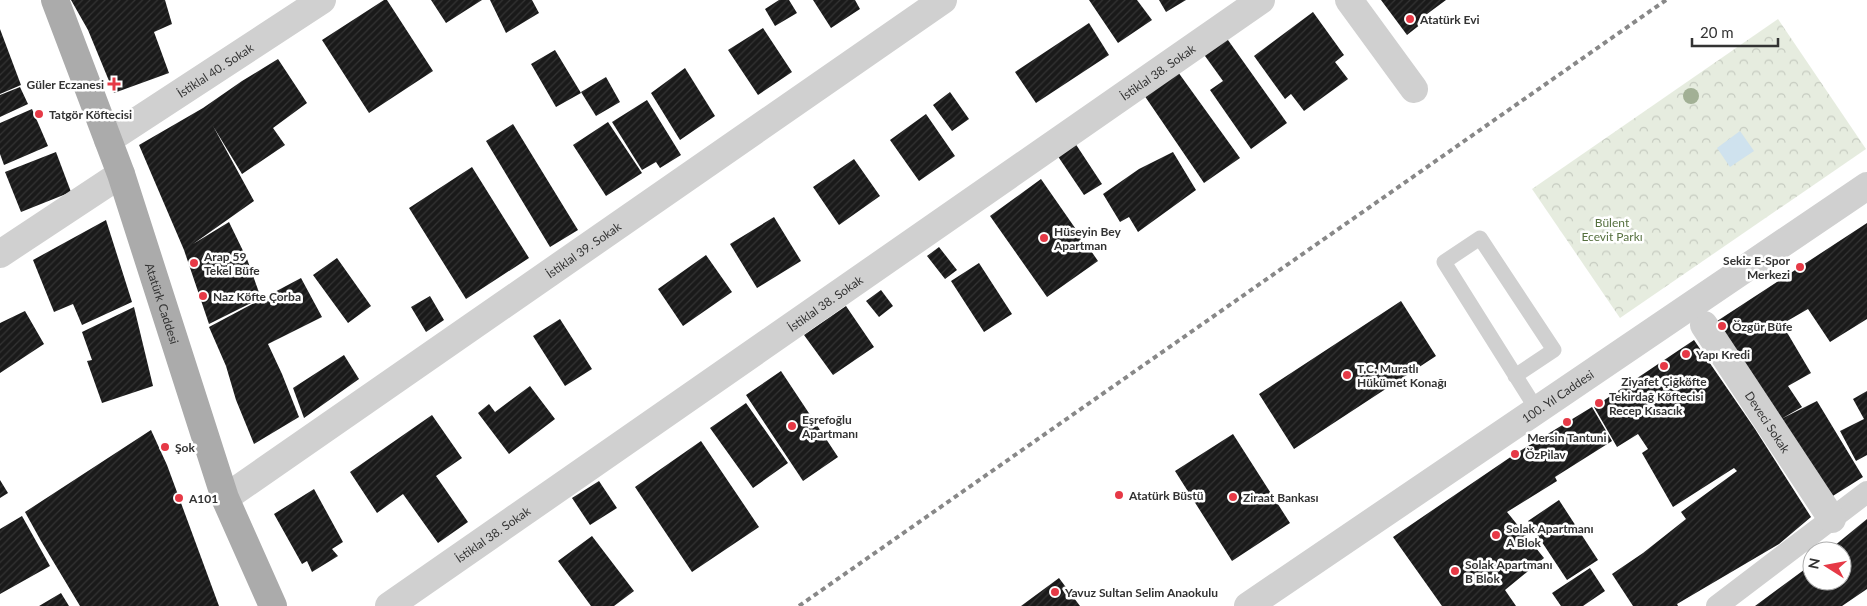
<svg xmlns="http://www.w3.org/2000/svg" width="1867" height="606" font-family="Lato,sans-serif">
	<defs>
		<pattern id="park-crowns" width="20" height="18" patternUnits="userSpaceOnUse" patternTransform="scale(1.25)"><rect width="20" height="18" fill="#e6ecdf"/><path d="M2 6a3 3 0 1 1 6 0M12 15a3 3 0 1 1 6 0" fill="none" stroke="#c6cbc0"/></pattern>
		<pattern id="building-hatch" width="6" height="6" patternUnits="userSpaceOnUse" patternTransform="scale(1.25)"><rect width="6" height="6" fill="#1a1a1a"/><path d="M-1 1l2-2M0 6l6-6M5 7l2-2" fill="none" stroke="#333"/></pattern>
	</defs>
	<rect width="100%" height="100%" fill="#fff"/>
	<path fill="url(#park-crowns)" d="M1778,19l88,130 -246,169 -88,-129z"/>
	<path fill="#cfe2ee" d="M1740,131l14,20 -24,16 -13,-19z"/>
	<path fill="url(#building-hatch)" d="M71,0h94l7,24 -18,8 15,41 -55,20 -26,-63z
		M384,0h3l46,71 -64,42 -47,-73z
		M431,0h51l-36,23z
		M490,0h42l7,13 -33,20z
		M779,0h10l8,13 -22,13 -10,-17z
		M813,0h42l5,9 -29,19z
		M1089,0h48l15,20 -34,23z
		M1159,0h27l-20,12z
		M1381,0h65l-23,17 3,3 -19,15z
		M1313,12l31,43 -9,7 13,17 -44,32 -13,-17 -6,5 -31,-43z
		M1089,23l20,32 -73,48 -21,-31z
		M763,28l29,44 -34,23 -30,-45z
		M0,29l21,56 -21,9z
		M1223,33l64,90 -36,26 -41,-59 13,-9 -23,-32z
		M555,50l26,43 -25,14 -25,-43z
		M278,59l29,44 -34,25 12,17 -43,29 -29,-48 41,75 -61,43 36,-22 18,37 14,39 -52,26 -25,-74 -45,-105 64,-37 39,-27z
		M685,68l30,48 -35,24 -29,-47z
		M1178,72l62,86 -36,25 -60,-88z
		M606,77l14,25 -24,14 -15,-24z
		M20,87l8,17 -28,13v-22z
		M950,92l19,27 -17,12 -19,-26z
		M647,100l34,55 -21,13 -4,-6 -14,8 -30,-48z
		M32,109l16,37 -44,19 -4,-11v-31z
		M926,114l29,42 -36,25 -29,-41z
		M608,122l34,51 -36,23 -33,-51z
		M513,124l65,106 -28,17 -64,-106z
		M1073,140l29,44 -18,11 -29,-43z
		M56,152l15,40 -50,20 -16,-40z
		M1173,152l23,38 -58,42 -9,-15 -9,5 -17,-28 36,-25z
		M854,159l26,37 -41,29 -26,-38z
		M472,167l57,91 -63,41 -57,-91z
		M1041,179l57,82 -51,36 -57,-81z
		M774,217l27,44 -44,27 -27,-44z
		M106,220l26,82 -50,23 -9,-21 -19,8 -21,-52z
		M1867,223v96l-37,23 -22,-33 -26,15 29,49 -23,13 14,21 -21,12 36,-18 46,76 -35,22 -117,-174z
		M939,247l18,23 -12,9 -18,-23z
		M706,255l26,37 -49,34 -25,-37z
		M337,258l34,48 -23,17 -35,-48z
		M979,263l33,51 -28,18 -33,-51z
		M301,278l21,39 -54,27 14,30 17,43 -45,27 -18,-44 -10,-34 -17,-39z
		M881,290l12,16 -14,11 -13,-16z
		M430,296l14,24 -18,12 -15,-25z
		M1401,301l35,55 -142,93 -35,-55z
		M846,306l28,41 -41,28 -29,-40z
		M134,307l19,79 -51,17 -15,-42 5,-1 -10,-28z
		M25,311l19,33 -44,29v-50z
		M560,319l32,50 -27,17 -32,-50z
		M1694,340l61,89 56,88 -32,27 -102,60 1,2h-45l-21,-32 31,-21 43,-34 -5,-7 56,-41 -3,-3 -61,39 -31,-54 6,-4 -10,-15 -21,13 -23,-40z
		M344,355l15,24 -55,39 -11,-30z
		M781,371l57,86 -35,24 -57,-86z
		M530,386l25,33 -46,35 -31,-41 11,-9 6,8z
		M1867,391v64l-11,6 -16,-30 24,-12 -11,-20z
		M746,403l42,60 -35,25 -43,-60z
		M1592,407l20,34 -57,36 2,4 -50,31 37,46 -39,32 11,16h-74l-49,-69 122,-83z
		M432,415l30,43 -26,18 32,46 -30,21 -35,-49 -26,19 -27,-41z
		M151,430l16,35 52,141h-139l-39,-65 -16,-29z
		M1233,434l57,89 -58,38 -57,-90z
		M701,441l58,86 -67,45 -57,-85z
		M0,480l8,13 -8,5z
		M599,481l18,27 -27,17 -18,-27z
		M314,489l29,53 -11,7 6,7 -26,16 -5,-11 -5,3 -28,-50z
		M1559,500l39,60 -31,20 -39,-59z
		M22,516l28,50 -50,28v-65z
		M1867,519v70l-25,17h-87l57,-42v17h30v-30h-14z
		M592,536l42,55 -20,15h-23l-33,-45z
		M1590,568l15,23 -22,15h-22l-9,-13z
		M1059,578l21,28h-59z
		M61,593l8,13h-30z"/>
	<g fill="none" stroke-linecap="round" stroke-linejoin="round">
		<path stroke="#d0d0d0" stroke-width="15" d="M1515,376l39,-26 -74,-112 -36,24 93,148"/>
		<path stroke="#d0d0d0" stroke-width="22" d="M1717,606l150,-114"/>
		<g stroke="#d0d0d0" stroke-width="28">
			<path d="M1349,0l65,89"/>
			<path id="s1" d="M108,140l214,-140"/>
			<path d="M0,254l121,-80"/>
			<path id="s2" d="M1704,325l128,194"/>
			<path id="s3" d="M225,498l718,-498"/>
			<path id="s4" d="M389,606l872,-606"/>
		</g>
		<path stroke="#d0d0d0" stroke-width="28" id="s5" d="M1248,606l619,-420"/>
		<path stroke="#ababab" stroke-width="28" id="s6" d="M55,0l66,174 104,324 48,108"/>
		<path stroke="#888" stroke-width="4" stroke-dasharray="5 4" stroke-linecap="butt" d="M799,606l867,-606"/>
	</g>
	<circle fill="#a2b095" cx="1691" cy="96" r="8"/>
	<g fill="#e63946" stroke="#fff" stroke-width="2">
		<circle cx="1410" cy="19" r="5"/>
		<path d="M111.5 76.5h5v5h5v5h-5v5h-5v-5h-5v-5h5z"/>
		<circle cx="39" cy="114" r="5"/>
		<circle cx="1044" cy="238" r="5"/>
		<circle cx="194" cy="263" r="5"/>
		<circle cx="1800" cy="267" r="5"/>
		<circle cx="203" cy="296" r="5"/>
		<circle cx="1722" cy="326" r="5"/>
		<circle cx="1686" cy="354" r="5"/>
		<circle cx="1664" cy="366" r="5"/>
		<circle cx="1347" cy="375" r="5"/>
		<circle cx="1599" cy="403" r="5"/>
		<circle cx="1567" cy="422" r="5"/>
		<circle cx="792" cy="426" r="5"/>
		<circle cx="165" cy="447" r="5"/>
		<circle cx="1515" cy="454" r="5"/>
		<circle cx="1119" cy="495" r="5"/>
		<circle cx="1233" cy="497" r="5"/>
		<circle cx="179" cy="498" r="5"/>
		<circle cx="1496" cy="535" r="5"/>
		<circle cx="1455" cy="571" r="5"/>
		<circle cx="1055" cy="592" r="5"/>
	</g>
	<g text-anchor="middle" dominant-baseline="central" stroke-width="5" stroke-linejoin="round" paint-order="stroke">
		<g font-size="12" font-weight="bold" fill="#333" stroke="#fff" text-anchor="start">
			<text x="1420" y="19">Atatürk Evi</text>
			<text x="104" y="84" text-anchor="end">Güler Eczanesi</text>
			<text x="49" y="114">Tatgör Köftecisi</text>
			<text x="1054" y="231">Hüseyin Bey<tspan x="1054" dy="14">Apartman</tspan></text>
			<text x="204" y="256">Arap 59<tspan x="204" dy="14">Tekel Büfe</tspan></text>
			<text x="1790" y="260" text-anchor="end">Sekiz E-Spor<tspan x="1790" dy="14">Merkezi</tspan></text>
			<text x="213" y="296">Naz Köfte Çorba</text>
			<text x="1732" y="326">Özgür Büfe</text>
			<text x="1696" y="354">Yapı Kredi</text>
			<text x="1357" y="368">T.C. Muratlı<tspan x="1357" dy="14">Hükümet Konağı</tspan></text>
			<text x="1664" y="381" text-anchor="middle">Ziyafet Çiğköfte</text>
			<text x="1609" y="396">Tekirdağ Köftecisi<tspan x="1609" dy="14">Recep Kısacık</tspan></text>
			<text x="802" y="419">Eşrefoğlu<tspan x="802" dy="14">Apartmanı</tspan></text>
			<text x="1567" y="437" text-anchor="middle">Mersin Tantuni</text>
			<text x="175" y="447">Şok</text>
			<text x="1525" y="454">ÖzPilav</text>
			<text x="1129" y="495">Atatürk Büstü</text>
			<text x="1243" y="497">Ziraat Bankası</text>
			<text x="189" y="498">A101</text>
			<text x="1506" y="528">Solak Apartmanı<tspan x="1506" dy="14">A Blok</tspan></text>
			<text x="1465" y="564">Solak Apartmanı<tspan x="1465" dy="14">B Blok</tspan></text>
			<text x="1065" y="592">Yavuz Sultan Selim Anaokulu</text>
		</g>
		<g font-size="12" fill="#333" stroke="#fff">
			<text stroke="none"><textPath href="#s1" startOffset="128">İstiklal 40. Sokak</textPath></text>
			<text stroke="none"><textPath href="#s4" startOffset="936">İstiklal 38. Sokak</textPath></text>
			<text stroke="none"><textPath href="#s3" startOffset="436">İstiklal 39. Sokak</textPath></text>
			<text stroke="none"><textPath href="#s4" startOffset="531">İstiklal 38. Sokak</textPath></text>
			<text stroke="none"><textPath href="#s6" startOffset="322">Atatürk Caddesi</textPath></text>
			<text stroke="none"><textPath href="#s5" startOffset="374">100. Yıl Caddesi</textPath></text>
			<text stroke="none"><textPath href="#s2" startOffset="116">Deveci Sokak</textPath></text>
			<text stroke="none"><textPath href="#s4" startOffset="126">İstiklal 38. Sokak</textPath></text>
		</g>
		<g font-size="12" fill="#56703f" stroke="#fff">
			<text x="1612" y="222">Bülent<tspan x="1612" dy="14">Ecevit Parkı</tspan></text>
		</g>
	</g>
	<g transform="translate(1827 566) rotate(281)"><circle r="24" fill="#ffffff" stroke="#adadad"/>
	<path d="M0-4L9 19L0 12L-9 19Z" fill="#e63946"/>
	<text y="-8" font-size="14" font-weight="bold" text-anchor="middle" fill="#333333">N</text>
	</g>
	<path d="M1692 38v8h86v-8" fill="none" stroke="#333333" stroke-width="2.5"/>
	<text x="1700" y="38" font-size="15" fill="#333333" stroke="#ffffff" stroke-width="4" paint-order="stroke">20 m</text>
</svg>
